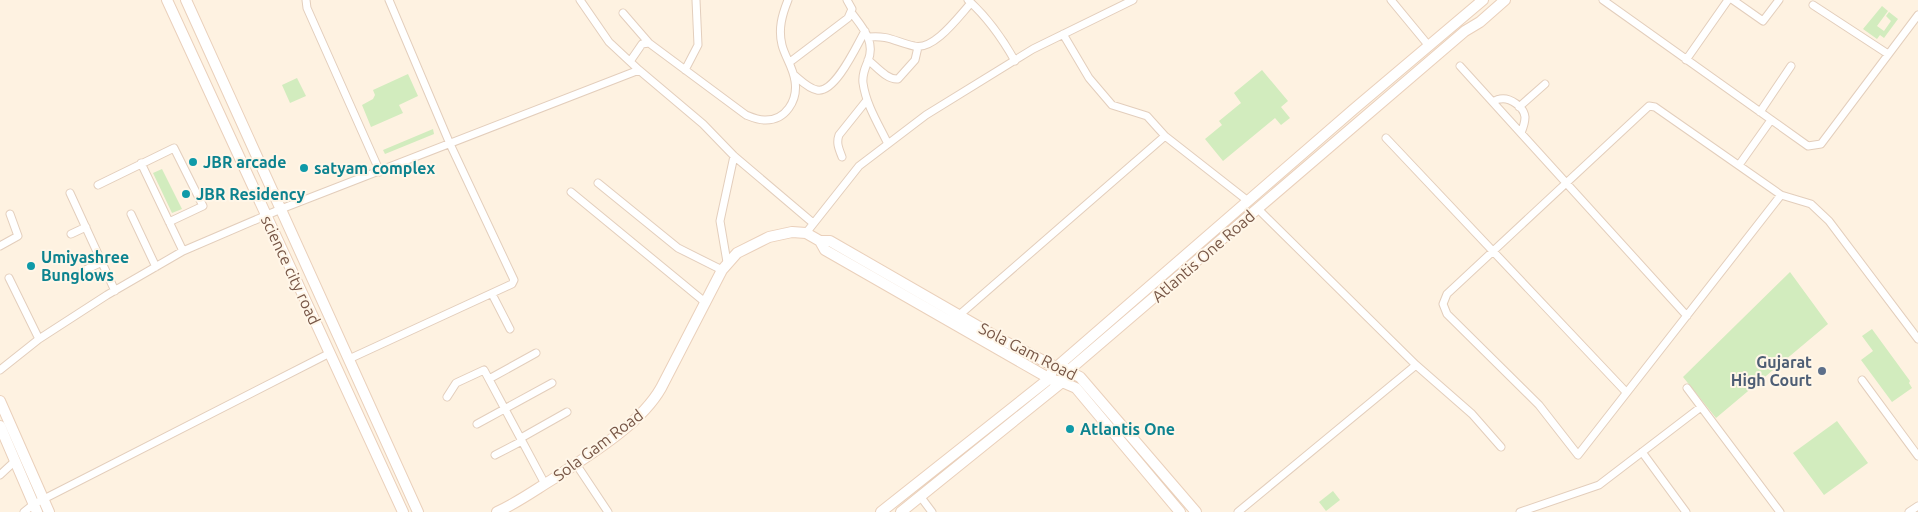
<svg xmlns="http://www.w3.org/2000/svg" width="1918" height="512" font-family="Ubuntu,sans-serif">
	<rect width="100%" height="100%" fill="#fef2e1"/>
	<path fill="#d2ecbe" d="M1882,6l6,5 -11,15 7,5 7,-10 -5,-5 3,-4 9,7 -14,19 -4,-3 -3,4 -14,-10z
		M1262,70l26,31 -7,6 9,11 -9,7 -6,-7 -52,43 -18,-22 17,-14 -3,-4 22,-18 -7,-10z
		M408,74l10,22 -19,9 4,8 -32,14 -9,-22 11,-6 2,-4 -2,-5z
		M297,78l9,18 -16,7 -8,-18z
		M433,129l1,5 -49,20 -2,-4z
		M162,169l20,40 -10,4 -19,-40z
		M1790,272l38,52 -112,94 -33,-41z
		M1872,329l38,52 -1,2 3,5 -20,14 -31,-42 12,-9 -11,-15z
		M1837,421l31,42 -44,32 -31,-42z
		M1333,491l7,9 -14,11 -7,-9z"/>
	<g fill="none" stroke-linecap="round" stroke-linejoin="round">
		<defs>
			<path id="street" d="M306,0l1,8 73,164
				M580,0l29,42 30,28
				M968,0c19,17 34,38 47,61
				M1391,0l38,46
				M1603,0l205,146 13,-2 97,-129
				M1733,0l30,21 16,-21
				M1813,5l75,49
				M851,12c11,15 25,29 17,49 -3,7 -6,14 -5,22 3,22 16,42 25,61
				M623,13l26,30
				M1063,34l26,44 23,27 35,11 18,20
				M869,37c19,-2 27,5 45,9 20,5 45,-30 57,-43
				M631,60l11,-16 7,-1 97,72c5,2 12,5 18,5 22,1 34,-20 31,-39 -2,-14 -10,-24 -13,-36 -4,-16 0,-30 6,-45
				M868,60c9,7 19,20 30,19l17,-19 3,-13
				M1686,60l42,-60
				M790,62l58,-44 4,-9 -5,-9
				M1460,66l227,250
				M685,70l13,-25 -2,-45
				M794,75c6,5 15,14 23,15 18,4 40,-45 48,-59
				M1493,102c2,-1 4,-3 7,-3 10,-2 24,8 25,18 0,6 -2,11 -4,16
				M1519,107l26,-23
				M1760,112l31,-46
				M1386,138l240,254
				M842,157c-3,-8 -6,-14 -3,-22l28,-35
				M141,163l42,88
				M1739,165l32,-45
				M598,183l80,65 44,22
				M98,185l76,-37 29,58 -34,16
				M571,192l135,111
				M70,193l45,98
				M1781,195l-203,260 -39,-50 -92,-91 -4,-10 4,-10 202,-188 6,1 126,88 30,9 18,17 89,118
				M1258,209l158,156 56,49 29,33
				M131,214l25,53
				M806,233l53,-67 67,-51 107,-66 100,-49
				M71,234l15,-7
				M0,246l18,-10 -8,-22
				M727,262l-7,-41 14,-65
				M83,271l19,-9
				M9,278l30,61
				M492,294l18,35
				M957,317l208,-181 83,65
				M349,359l163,-75 2,-4 -64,-136 -61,-144
				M0,370l39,-31 68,-44 76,-44 98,-42 358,-139 64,54 31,32 79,67
				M489,379l47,-26
				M1862,380l56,76
				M1687,388l93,124
				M447,397l9,-14 28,-13 61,114
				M477,424l75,-41
				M521,438l46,-26
				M1642,452l44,60
				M495,455l27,-14
				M576,464l32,48
				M0,475l15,-14
				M920,496l12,16
				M24,512l10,-8 296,-151
				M1238,512l178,-147
				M1520,512l79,-27 102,-78
				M1909,512l9,-6"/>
			<path id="secondary" d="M167,0l236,512
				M186,0l232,512
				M820,241l5,9 227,130 10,2 14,6 104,124
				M0,401l49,111
				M0,426l37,86
				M497,512c20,-9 38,-22 56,-33 36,-24 87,-54 108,-91l61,-118 15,-17 32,-16 23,-5 14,1 14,8h10l172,99 56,28 6,-1 4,4 12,6 116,135
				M881,512l169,-134 2,-7 302,-262 129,-109
				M901,512l161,-130 6,-11 397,-340 15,-9 25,-22"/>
		</defs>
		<use href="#street" stroke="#e3cebc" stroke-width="9"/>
		<use href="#secondary" stroke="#ead0bb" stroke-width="12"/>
		<use href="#street" stroke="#fff" stroke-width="7"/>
		<use href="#secondary" stroke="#fff" stroke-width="10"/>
	</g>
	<g fill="#0f9aa8" stroke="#fff6e8" stroke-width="2">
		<circle cx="193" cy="162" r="5"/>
		<circle cx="304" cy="168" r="5"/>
		<circle cx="186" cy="194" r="5"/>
		<circle cx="31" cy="266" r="5"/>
		<circle cx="1070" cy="429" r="5"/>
	</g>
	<circle fill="#5c6f8a" stroke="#fff6e8" stroke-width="2" cx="1822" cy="371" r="5"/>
	<g text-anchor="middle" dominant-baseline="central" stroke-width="4" stroke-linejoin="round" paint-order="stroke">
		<g font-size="16" font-weight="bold" fill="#0d838f" stroke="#fff6e8" text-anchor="start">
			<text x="203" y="162">JBR arcade</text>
			<text x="314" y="168">satyam complex</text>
			<text x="196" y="194">JBR Residency</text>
			<text x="41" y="257">Umiyashree<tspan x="41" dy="18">Bunglows</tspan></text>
			<text x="1080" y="429">Atlantis One</text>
		</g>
		<g font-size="16" fill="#775646" stroke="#fff6e8">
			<text transform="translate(1203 256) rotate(-41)">Atlantis One Road</text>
			<text transform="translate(291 270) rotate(65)">science city road</text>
			<text transform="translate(1028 351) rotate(27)">Sola Gam Road</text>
			<text transform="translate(598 445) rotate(-37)">Sola Gam Road</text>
		</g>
		<g font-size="16" font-weight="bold" fill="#4e5e75" stroke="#fff6e8" text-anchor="end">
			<text x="1812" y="362">Gujarat<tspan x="1812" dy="18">High Court</tspan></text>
		</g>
	</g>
</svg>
